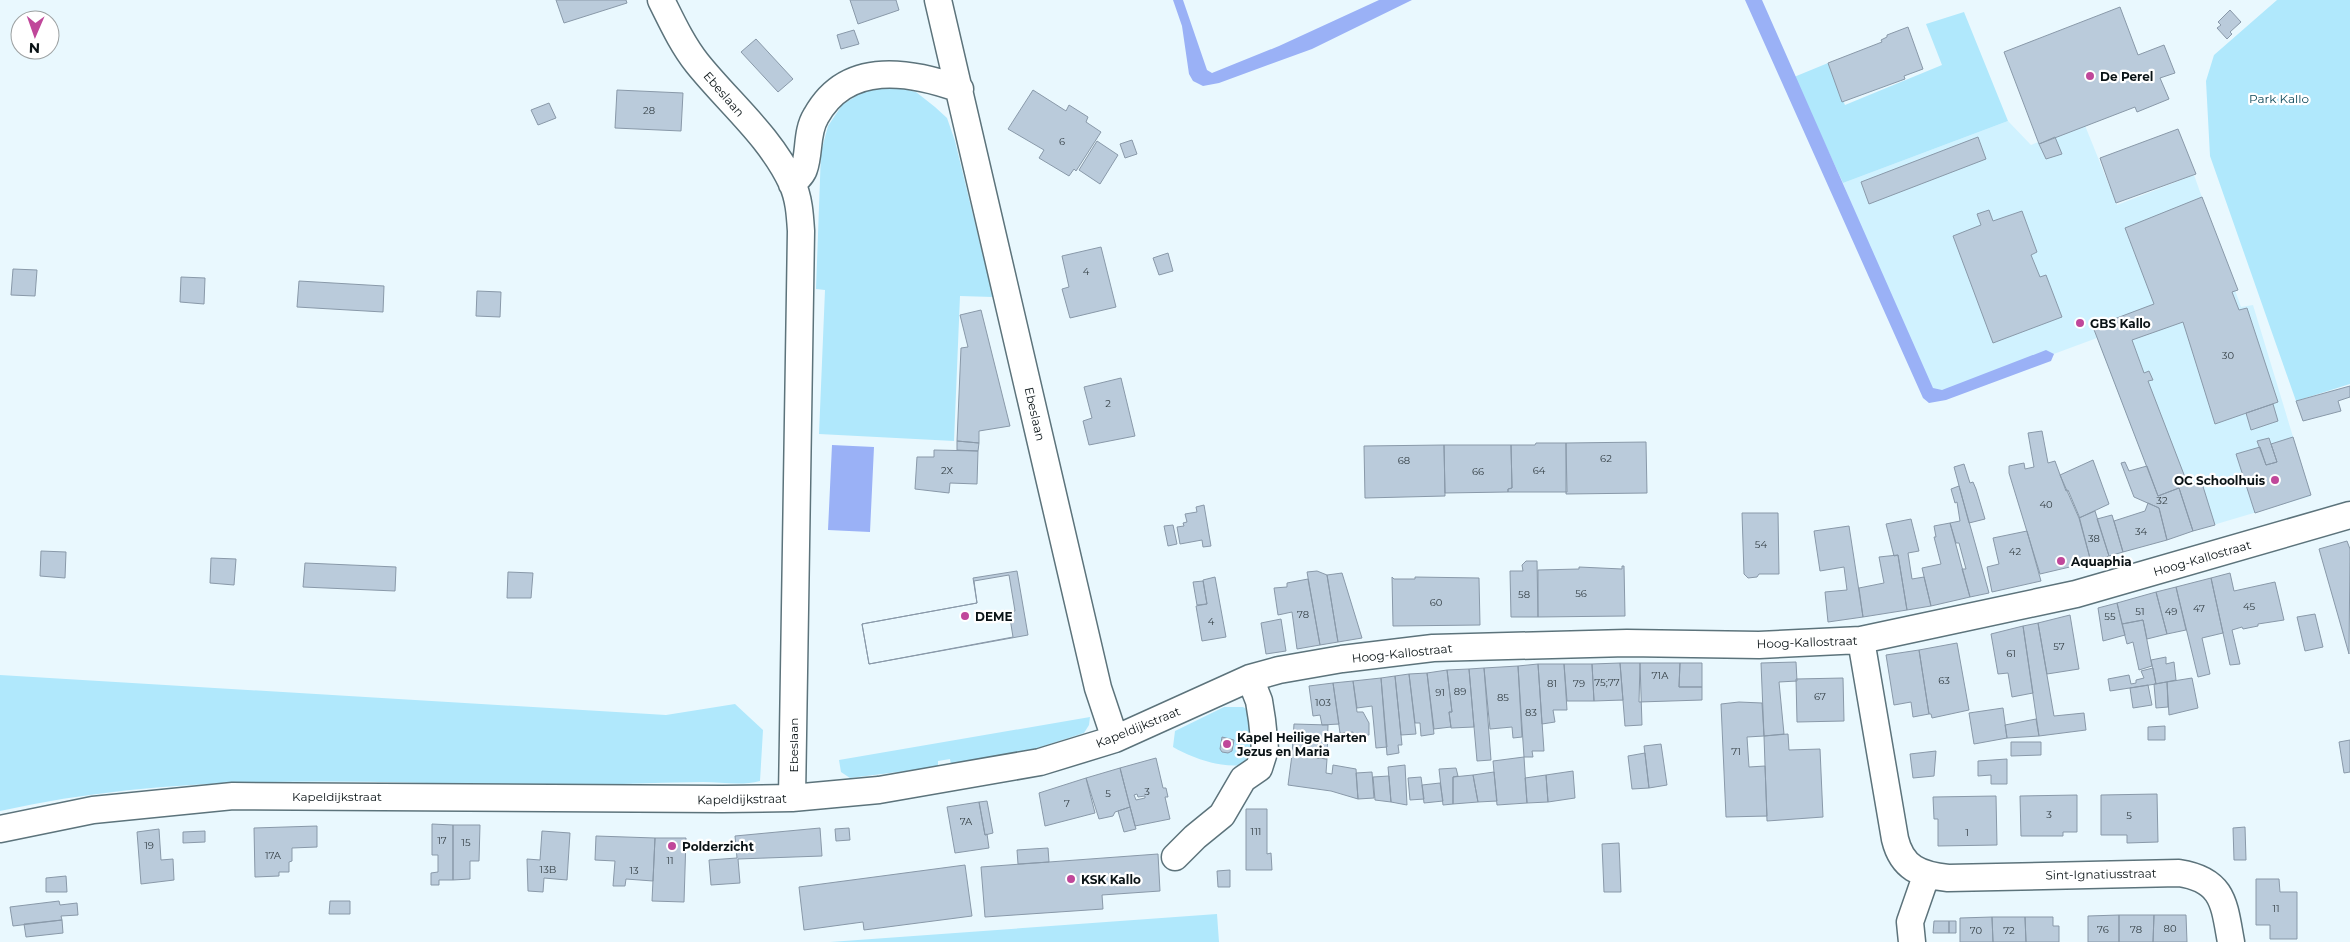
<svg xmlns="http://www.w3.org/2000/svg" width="2350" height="942" font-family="Montserrat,sans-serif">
	<rect width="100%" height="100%" fill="#e9f8fe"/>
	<path fill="#d0f2ff" d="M2008,121l23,24 53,-22 33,82 77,-30 47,132 12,-2 58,191 -118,35 -14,-43 -21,8 -61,-158 -165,61 -89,-216z"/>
	<path fill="#b0e8fc" d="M2277,0h73v384l-54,17 -86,-245 -4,-75 8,-26z
		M1964,12l44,109 -165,62 -49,-106 34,-14 17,42 97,-40 -16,-41z
		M889,85l27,7 19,15 12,11 8,23 38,156 -33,-1 -6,145 -135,-7 6,-144 -9,-1 5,-137 7,-26 14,-21 22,-14z
		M0,675l666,40 69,-11 28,26 -3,51c-19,5 -38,1 -57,1 -63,1 -125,4 -188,3 -171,-4 -346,-12 -515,26z
		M1224,707h19l8,5 1,40 -10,13c-22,3 -50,-7 -69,-18l2,-16z
		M1090,717l-1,8 -5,8 -56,18 -77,14 -1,-6 -12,2v6l-88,11 -9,-6 -2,-12z
		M1217,914l2,28h-389z"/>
	<path fill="#9ab1f6" d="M1173,0h10l24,70 5,3 67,-27 100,-46h33l-100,49 -93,34 -16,3 -10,-5 -4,-7 -7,-48z
		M1745,0h17l171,388 9,2 104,-40 8,4 -3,7 -105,39 -17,3 -6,-5z
		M832,445l42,2 -4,85 -42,-2z"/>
	<path fill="#bacbdb" stroke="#8999a9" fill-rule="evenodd" d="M556,0h70l1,3 -63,20z
		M850,0h46l3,10 -41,14z
		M2120,7l18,48 26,-10 11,28 -15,5 9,21 -32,13 -2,-5 -96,37 -35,-92z
		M2230,10l11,12 -11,10 2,2 -5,5 -10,-11 4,-3 -3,-3z
		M1908,27l15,42 -19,7 1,3 -63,23 -14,-39 54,-21 -1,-2 6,-3v-2z
		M854,30l5,14 -18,5 -4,-14z
		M756,39l37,40 -15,13 -37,-40z
		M617,90l66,3 -2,38 -66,-3z
		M1033,90l33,21 3,-6 19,12 -2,5 15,10 -25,39 -2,-2 -5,7 -30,-18 5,-8 -36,-21z
		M549,103l7,15 -18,7 -7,-15z
		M2178,129l18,45 -80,29 -16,-45z
		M1978,137l8,22 -117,45 -8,-22z
		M2055,137l7,17 -16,5 -7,-15z
		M1132,140l5,14 -12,4 -5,-14z
		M1097,141l21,14 -18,29 -21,-14z
		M2202,197l36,93 -6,2 7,18 8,-2 31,94 -63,22 -32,-102 -51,18 12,33 5,-2 4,9 -5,1 40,104 13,-5 14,45 -22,6 -14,-43 -21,8 -65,-169 61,-23 -29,-76z
		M1989,210l4,11 29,-10 15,41 -6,3 9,22 6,-2 16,42 -69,26 -40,-107 28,-11 -4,-11z
		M1101,247l15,60 -46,11 -8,-29 7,-2 -7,-31z
		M1168,253l5,18 -14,4 -6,-17z
		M13,269l24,1 -2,26 -24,-1z
		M181,277l24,1 -1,26 -24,-2z
		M299,281l85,5 -1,26 -86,-5z
		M477,291l24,1 -1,25 -24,-1z
		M981,310l29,116 -31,5v12l-22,-2 4,-93 7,-1 -8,-32z
		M1121,378l14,58 -46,9 -6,-24 9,-3 -8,-31z
		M2350,386v11l-12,4 3,10 -38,10 -7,-20z
		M2273,404l5,17 -27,9 -5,-17z
		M2042,431l6,32 7,-2 11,30 2,-1 11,26 12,46 -51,12 -31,-101v-7l15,-3 1,6 9,-2 -6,-34z
		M2293,437l18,58 -56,18 -19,-59 24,-7 6,18 11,-3 -6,-18z
		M2269,438l8,24 -11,3 -9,-24z
		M957,441l22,2 -1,8 -21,-1z
		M1646,442l1,51 -81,1v-51z
		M1536,443h30l1,49h-59v-3l4,-1 -1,-43h24z
		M1444,445h67l1,43 -4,1v3l-63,1z
		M1444,445l1,51 -80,2 -1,-52z
		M934,450l44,1 -1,33 -27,-1 -1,10 -34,-4 2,-32h17z
		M2093,460l16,44 -30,14 -19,-43z
		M2125,462l4,9 18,-5 11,30 21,-8 14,43 -26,9 -8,-32 -25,-11 -13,-34z
		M1964,464l6,19 3,-1 3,7 9,30 -16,4 -15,-56z
		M1959,486l30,107 -19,4 -8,-28h4l-7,-26h-3l-6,-20 10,-2 -3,-19 -2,1 -4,-14z
		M2148,503l11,5 8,32 -44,12 -9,-31 31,-10z
		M1204,505l7,41 -8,1 -1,-7 -22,4 -3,-17 7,-1 -1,-3 4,-1 -2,-8 12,-2 -1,-5z
		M2095,511l14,45 -18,6 -12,-44z
		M1742,513h36l1,61h-20l-2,3 -9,1 -4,-4z
		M2112,515l11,37 -14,4 -12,-37z
		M1911,519l8,32 -11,2 4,26 12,-2 7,29 -24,4 -9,-55 -4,1 -8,-32z
		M1950,523l20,74 -39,9 -9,-38 19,-4 -7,-27h2l-2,-11z
		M1173,525l4,19 -9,2 -4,-20z
		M1849,526l14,91 -35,5 -3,-30 22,-2 -3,-23 -24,4 -6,-40z
		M2027,531l14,50 -49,11 -5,-25 12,-3 -6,-26z
		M2347,541l3,8 -1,105 -30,-105z
		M41,551l25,1 -1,26 -25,-2z
		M1898,555l9,55 -44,7 -4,-29 25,-5 -5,-26z
		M211,558l25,1 -2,26 -24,-2z
		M1526,561h11l1,56h-27l-1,-46h13l-1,-6z
		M305,563l91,4 -1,24 -92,-4z
		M1622,566h2l1,50 -87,1v-47l41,-1v-2l43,2z
		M1017,571l11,64 -159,29 -7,-40 115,-21 -4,-25z
		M1317,571l10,4 11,67 -18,3 -13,-73z
		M508,572l25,1 -2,25h-24z
		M1342,573l20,65 -24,4 -11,-67z
		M2230,573l4,18 41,-9 9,38 -26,4v2l-15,3 -1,-2 -10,3 8,34 -10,1 -19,-87z
		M1009,575l6,36 -6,1 4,25 -144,27 -7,-40 115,-21 -3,-22z
		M1215,577l11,60 -24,4 -6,-35 11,-2 -4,-24z
		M1392,577l2,2h21v-2l64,1 1,47 -87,1z
		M2211,578l12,55 -21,5 8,36 -12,3 -22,-90z
		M1308,579l12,66 -23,4 -5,-37 -14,3 -4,-27 13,-1v-4z
		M1203,581l4,23 -10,1 -4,-23z
		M2176,587l10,43 -19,4 -11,-42z
		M2156,592l11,42 -20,5 -4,-19 -21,4 -5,-21z
		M2117,603l8,32 -22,6 -5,-33z
		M2315,614l8,33 -18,4 -8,-34z
		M2070,615l9,54 -32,5 -9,-51z
		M1281,619l5,32 -20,3 -5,-31z
		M2143,620l9,46 -13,4 -6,-28 -6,2 -5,-20z
		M2038,623l16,93 30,-3 2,17 -47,6 -16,-110z
		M2023,626l10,67 -21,4 -4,-24 -10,1 -7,-40z
		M1957,643l12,67 -37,8 -1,-4h-2l-10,-64z
		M1919,650l10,64 -16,3 -2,-15 -17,3 -8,-50z
		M2166,657v7l8,-2 2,18 -20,4 -5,-24z
		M1796,662l1,19 -18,1 5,52 -20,2 -3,-73z
		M1620,663l3,37 -29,1 -2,-37z
		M1620,663h20l2,62 -17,1z
		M1640,663h40l-1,24h23v13l-63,2z
		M1680,663h22v24h-23z
		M1538,664h26l3,46h-14l2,12 -13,2z
		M1538,664l6,87h-12l1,6h-9l-6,-91z
		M1564,664h28l2,37h-27z
		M1518,666l4,71 -9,1 -1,-11 -22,2 -6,-61z
		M1484,668l7,92 -14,1 -8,-92z
		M2153,668l3,16 -46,7 -2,-12 21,-4 2,9 5,-1v-3l8,-2 -3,-7z
		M1469,669l5,58 -23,1 -2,-16h3l-5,-42z
		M1447,670l5,42h-3l2,15 -17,2 -7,-56z
		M1427,673l7,61 -13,2 -1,-13h-5l-6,-49z
		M1409,674l7,60 -15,1 -6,-59z
		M1395,676l7,69h-4l1,8 -12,2 -6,-77z
		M1381,678l6,69 -11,1 -4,-42 -15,2 -4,-27z
		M1843,678l1,43 -47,1 -1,-43z
		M2192,678l6,30 -29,7 -2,-33z
		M1353,681l4,31h6l6,11v12l-16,1v-4l-13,1 -7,-50z
		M2167,682l1,25 -12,1 -2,-24z
		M1333,683l6,41 -17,1 -2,-10 -7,1 -4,-30z
		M2148,685l4,20 -19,3 -3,-20z
		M1739,702l23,1 2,33 -17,1 2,30 16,-1 2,50 -41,1 -5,-113z
		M2003,708l4,30 -33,6 -5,-31z
		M2036,719l3,17 -32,2 -2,-13z
		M1294,724l34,1 -1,34 -35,-4z
		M2165,726v14h-17v-13z
		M1788,734l1,16 31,-1 3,68 -56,4 -3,-85z
		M1222,737l12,3 -2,11 -4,2 -6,-1 -2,-3z
		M2350,740v32l-6,1 -5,-31z
		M2011,742h30v13l-30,1z
		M1661,744l6,41 -18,3 -5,-42z
		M1936,751l-2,25 -21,2 -3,-24z
		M1645,753l4,35 -17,1 -4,-33z
		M1292,755l35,4 -1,14 6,1 1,-9 23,4 2,30 -27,-8 -43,-6z
		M1524,757l3,46 -30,2 -4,-44z
		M1156,758l7,30h3l2,9h-3l5,22 -35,7 -15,-58zM1137,794l1,3 7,-1v2l-9,2 -2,-5z
		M2007,759v25h-16v-9l-13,1v-15z
		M1405,765l2,40 -16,-3 -3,-35z
		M1120,768l10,39 -15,5 -2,4 -14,3 -13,-41z
		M1456,768l2,8 -5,1v27l-10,1 -4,-36z
		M1573,771l2,27 -27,4 -2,-27z
		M1372,772l2,26 -16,1 -2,-26z
		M1494,772l3,29 -19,1 -5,-27z
		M1473,775l5,27 -25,2v-27z
		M1546,775l2,27 -21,1 -2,-25z
		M1389,776l2,26 -16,-2 -2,-23z
		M1421,777l3,22 -14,1 -2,-22z
		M1086,778l9,35 -50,13 -6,-33z
		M1440,783l3,18 -19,2 -2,-18z
		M2157,794l1,48 -31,1v-8h-26v-40z
		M2077,795v37h-14v4h-42l-1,-40z
		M1996,796l1,49 -59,1v-27h-4l-1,-22z
		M987,801l6,32 -8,2 -6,-33z
		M979,802l6,33 2,-1 2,14 -34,5 -8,-46z
		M1130,807l6,22 -12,3 -6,-21z
		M1246,809h21v45l4,-1 1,17h-26z
		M432,824l21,1v55h-14v5h-8v-12l7,-1v-17h-6z
		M453,825h27l-1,36h-9v18l-17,1z
		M317,826v21l-25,1v13l-3,1v10h-10v4l-24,1 -1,-49z
		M2245,827l1,33h-12l-1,-32z
		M820,828l2,28 -84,3 2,24 -29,2 -2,-25 28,-2 -2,-22z
		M849,828l1,12 -14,1 -1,-12z
		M159,829l2,31 12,-1 1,21 -33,4 -4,-52z
		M205,831v11l-22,1v-11z
		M542,831l28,2 -3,47 -23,-2 -1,14 -15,-1 -1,-32 13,1z
		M596,836l59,2 -2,43 -27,-2 -1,7h-12l2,-25 -20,-1z
		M655,838h31l-2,64 -32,-1z
		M1619,843l2,49h-17l-2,-48z
		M1048,848l1,14 -31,2 -1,-14z
		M1158,854l2,37 -58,4 1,14 -118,8 -4,-50z
		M965,865l7,51 -108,14 -1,-8 -59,8 -5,-43z
		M1230,870v17h-12l-1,-16z
		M66,876l1,16h-21v-14z
		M2256,879h23l1,13h17v47h-27v-14h-14z
		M59,901l1,4 17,-2 1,12 -17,1 1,4 -49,6 -3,-19z
		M330,901h20v13h-21z
		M2119,915v27h-31v-26z
		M2119,915h35l-1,27h-34z
		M2154,915h32l1,27h-34z
		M1992,917h33l1,25h-33z
		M1992,917l1,25h-33v-24z
		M2025,917h28v9h6v16h-33z
		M62,920l1,13 -37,4 -2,-13z
		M1934,921h15v12h-16z
		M1949,921h7v12h-7z"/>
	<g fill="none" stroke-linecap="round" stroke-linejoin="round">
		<defs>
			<path id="minor" d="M661,0c11,22 21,44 36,63 32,40 73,73 95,120 7,15 8,32 9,48l-9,567
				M938,0l160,688 17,51
				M792,184c4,-4 11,-10 12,-15 6,-17 2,-37 12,-53 31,-56 94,-45 144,-27
				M1861,640l34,199c7,29 25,36 53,39l231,-5c45,7 45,31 52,69
				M0,829l93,-19 140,-14 489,3 70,-1 87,-8 161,-28 75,-23 135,-61 29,-8 63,-11 91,-11 194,-5 132,2 102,-5 215,-46 274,-79
				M1175,857l20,-20 27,-22 21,-36 16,-11 6,-19 -3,-29 -3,-19 -9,-23
				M1912,942l-2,-20 16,-46"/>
		</defs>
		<use href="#minor" stroke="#5c737b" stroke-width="29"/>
		<use href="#minor" stroke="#fff" stroke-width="26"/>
	</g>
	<g fill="#c0479a" stroke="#fff" stroke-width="2">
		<circle cx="2090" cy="76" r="5"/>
		<circle cx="2080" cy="323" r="5"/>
		<circle cx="2275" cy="480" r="5"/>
		<circle cx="2061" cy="561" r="5"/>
		<circle cx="965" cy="616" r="5"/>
		<circle cx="1227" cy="744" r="5"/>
		<circle cx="672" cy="846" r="5"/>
		<circle cx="1071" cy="879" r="5"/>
	</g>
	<g text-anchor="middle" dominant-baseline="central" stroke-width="4.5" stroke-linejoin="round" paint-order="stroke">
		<g font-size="10" fill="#364147">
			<text x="649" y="110">28</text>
			<text x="1062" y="141">6</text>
			<text x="1086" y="271">4</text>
			<text x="2228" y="355">30</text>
			<text x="1108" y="403">2</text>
			<text x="1606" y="458">62</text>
			<text x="1404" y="460">68</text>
			<text x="947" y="470">2X</text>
			<text x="1539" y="470">64</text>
			<text x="1478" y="471">66</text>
			<text x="2162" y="500">32</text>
			<text x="2046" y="504">40</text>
			<text x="2141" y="531">34</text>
			<text x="2094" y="538">38</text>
			<text x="1761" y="544">54</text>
			<text x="2015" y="551">42</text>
			<text x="1581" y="593">56</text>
			<text x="1524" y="594">58</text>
			<text x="1436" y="602">60</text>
			<text x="2249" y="606">45</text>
			<text x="2199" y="608">47</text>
			<text x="2140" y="611">51</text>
			<text x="2171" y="611">49</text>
			<text x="1303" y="614">78</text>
			<text x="2110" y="616">55</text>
			<text x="1211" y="621">4</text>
			<text x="2059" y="646">57</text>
			<text x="2011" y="653">61</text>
			<text x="1660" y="675">71A</text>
			<text x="1944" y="680">63</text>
			<text x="1607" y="682">75;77</text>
			<text x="1552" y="683">81</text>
			<text x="1579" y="683">79</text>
			<text x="1460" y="691">89</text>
			<text x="1440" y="692">91</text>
			<text x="1820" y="696">67</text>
			<text x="1503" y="697">85</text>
			<text x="1323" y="702">103</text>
			<text x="1531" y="712">83</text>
			<text x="1736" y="751">71</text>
			<text x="1147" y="791">3</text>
			<text x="1108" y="793">5</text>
			<text x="1067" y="803">7</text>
			<text x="2049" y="814">3</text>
			<text x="2129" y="815">5</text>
			<text x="966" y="821">7A</text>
			<text x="1256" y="831">111</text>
			<text x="1967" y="832">1</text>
			<text x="442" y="840">17</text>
			<text x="466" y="842">15</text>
			<text x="149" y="845">19</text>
			<text x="273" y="855">17A</text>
			<text x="670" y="860">11</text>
			<text x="548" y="869">13B</text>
			<text x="634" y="870">13</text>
			<text x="2276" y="908">11</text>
			<text x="2170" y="928">80</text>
			<text x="2103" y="929">76</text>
			<text x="2136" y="929">78</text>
			<text x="1976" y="930">70</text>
			<text x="2009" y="930">72</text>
		</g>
		<g font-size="12" font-weight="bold" fill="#0a1316" stroke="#fff" text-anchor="start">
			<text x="2100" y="76">De Perel</text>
			<text x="2090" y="323">GBS Kallo</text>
			<text x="2265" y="480" text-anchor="end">OC Schoolhuis</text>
			<text x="2071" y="561">Aquaphia</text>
			<text x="975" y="616">DEME</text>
			<text x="1237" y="737">Kapel Heilige Harten<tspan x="1237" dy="14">Jezus en Maria</tspan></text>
			<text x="682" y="846">Polderzicht</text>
			<text x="1081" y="879">KSK Kallo</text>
		</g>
		<g font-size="12" fill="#0a1316" stroke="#fff">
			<text transform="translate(724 94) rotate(49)">Ebeslaan</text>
			<text transform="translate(1035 414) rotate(77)">Ebeslaan</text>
			<text transform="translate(2202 558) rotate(-16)">Hoog-Kallostraat</text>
			<text transform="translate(1807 642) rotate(-2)">Hoog-Kallostraat</text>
			<text transform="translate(1402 653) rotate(-6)">Hoog-Kallostraat</text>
			<text transform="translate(1138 727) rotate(-22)">Kapeldijkstraat</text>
			<text transform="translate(793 745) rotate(-90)">Ebeslaan</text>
			<text x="337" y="796">Kapeldijkstraat</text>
			<text transform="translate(742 799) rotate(-1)">Kapeldijkstraat</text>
			<text transform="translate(2101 874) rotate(-1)">Sint-Ignatiusstraat</text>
		</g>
		<g font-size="12" fill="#0e495a" stroke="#fff">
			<text x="2279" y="98">Park Kallo</text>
		</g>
	</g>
	<g transform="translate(35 35) rotate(182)"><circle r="24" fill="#ffffff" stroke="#9da1a2"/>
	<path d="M0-4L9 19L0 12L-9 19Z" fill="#c0479a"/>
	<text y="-8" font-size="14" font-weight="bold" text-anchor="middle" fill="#0a1316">N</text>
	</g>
</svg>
